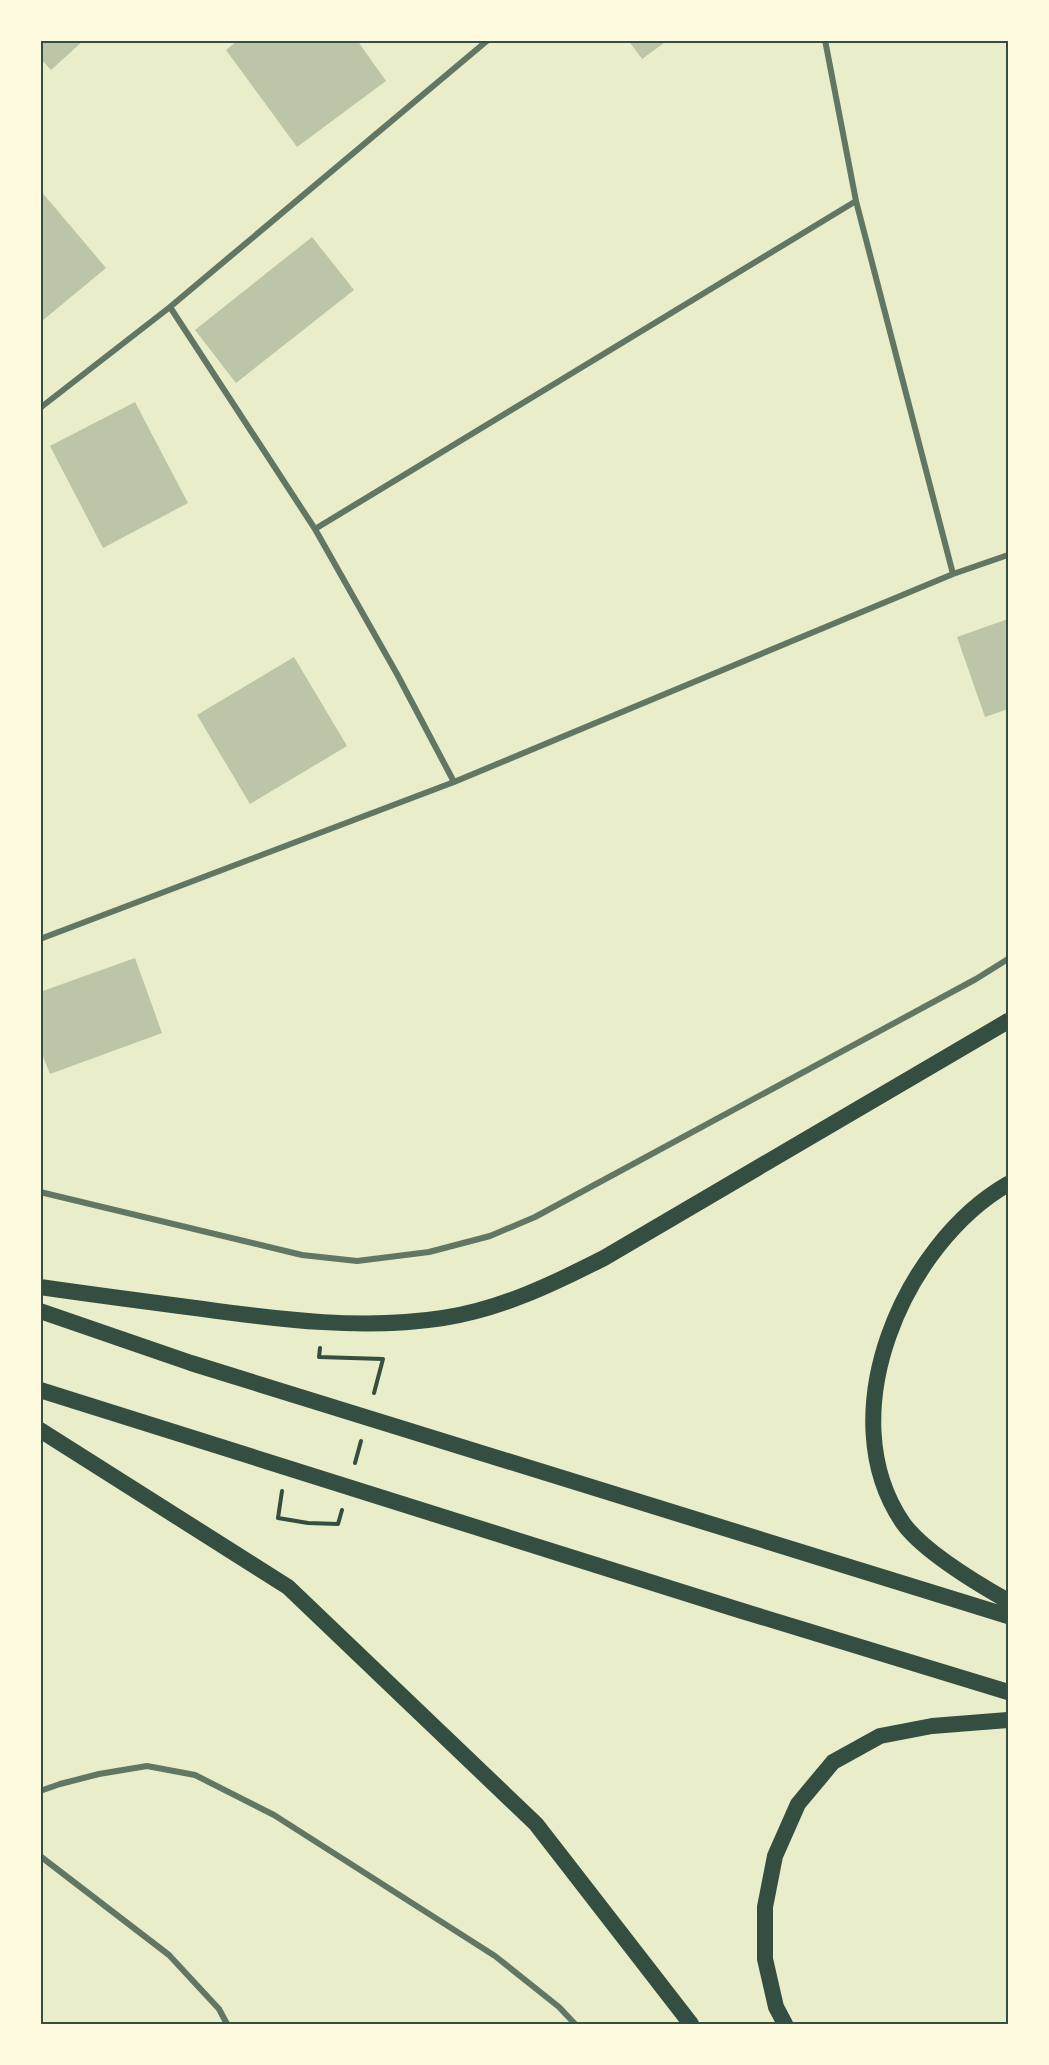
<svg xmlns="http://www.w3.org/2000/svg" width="1049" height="2065" font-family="Ubuntu,sans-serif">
	<rect width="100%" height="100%" fill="#e9edc9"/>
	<path fill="#bcc5a7" d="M40,40h44l-33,30 -11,-12z
		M238,40h119l29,41 -89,66 -71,-97z
		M628,40h40l-26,19z
		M40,190l66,78 -64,53 -2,-2z
		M312,237l42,53 -118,93 -41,-53z
		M135,402l53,101 -85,45 -53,-102z
		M1008,619v90l-23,8 -28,-80z
		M294,657l53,89 -97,58 -53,-89z
		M135,958l27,75 -112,41 -10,-25v-57z"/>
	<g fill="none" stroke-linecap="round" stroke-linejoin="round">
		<path stroke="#344e41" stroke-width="4" d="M320,1348l-1,9 64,2 -9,34
			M355,1463l6,-22
			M282,1491l-4,27 30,5 30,1 4,-14"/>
		<path stroke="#617663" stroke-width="6" d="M825,40l31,161 97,373
			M170,307l145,222 82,145 57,108
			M40,408l130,-101 318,-267
			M315,529l541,-328
			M40,939l414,-157 499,-208 55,-19
			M40,1192l262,63 55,6 72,-9 61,-16 45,-19 441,-238 32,-20
			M40,1791l20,-7 39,-10 48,-8 48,9 79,40 221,141 64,51 16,17
			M40,1856l129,99 50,54 8,15"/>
		<path stroke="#344e41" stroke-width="16" d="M1008,1184c-104,60 -179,231 -105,339 20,28 75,61 105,78
			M40,1287c55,8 109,15 163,22 79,11 161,21 240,9 58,-9 110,-34 161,-60l404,-237
			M40,1311l151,52 817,253
			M40,1390l699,220 269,82
			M40,1430l248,157 248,237 155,200
			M785,2024l-9,-17 -11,-48v-52l10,-51 23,-52 35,-42 47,-26 52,-10 76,-6"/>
	</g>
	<rect width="1049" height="2065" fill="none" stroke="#fefae0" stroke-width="84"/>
	<rect x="42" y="42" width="965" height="1981" fill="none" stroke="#344e41" stroke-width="2"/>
</svg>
